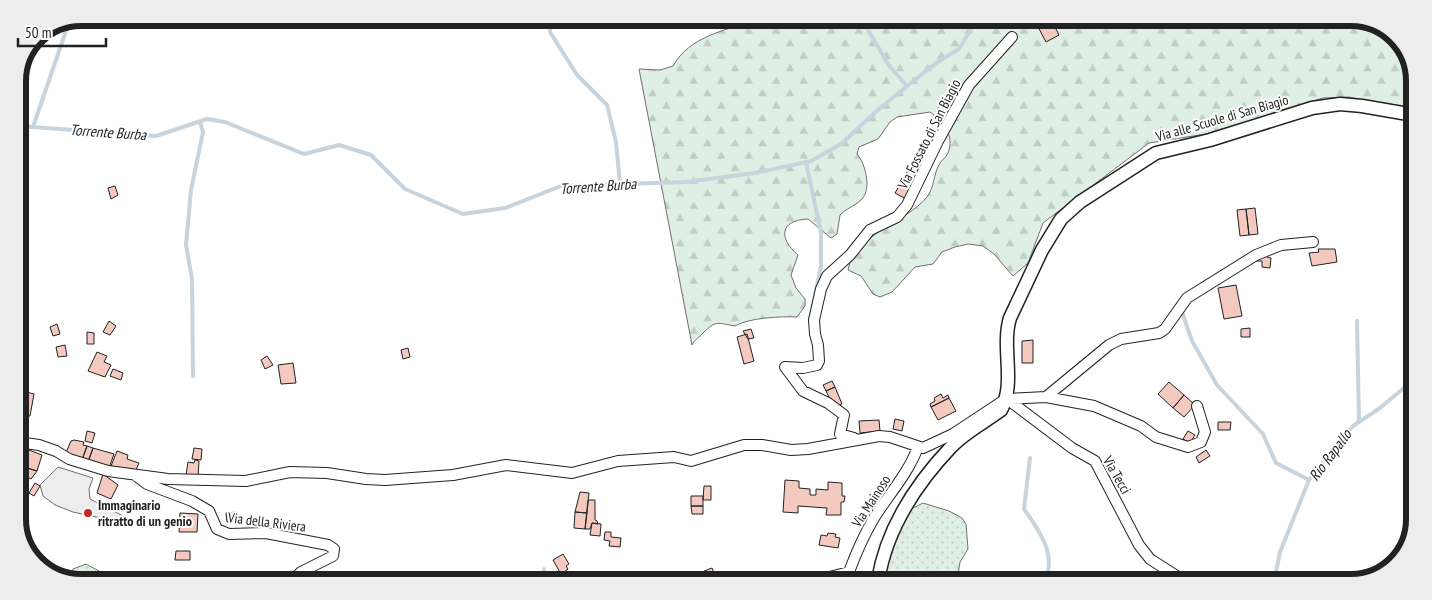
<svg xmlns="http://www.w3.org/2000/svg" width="1432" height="600" font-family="'PT Sans Narrow',sans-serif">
	<defs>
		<pattern id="grass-dots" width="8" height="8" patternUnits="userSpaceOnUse" patternTransform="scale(1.25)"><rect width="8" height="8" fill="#e0efe3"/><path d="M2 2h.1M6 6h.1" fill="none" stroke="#c0cdc2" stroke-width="1.8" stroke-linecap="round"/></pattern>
		<pattern id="forest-firs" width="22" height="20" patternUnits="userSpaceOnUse" patternTransform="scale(1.25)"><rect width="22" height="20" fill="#e0efe3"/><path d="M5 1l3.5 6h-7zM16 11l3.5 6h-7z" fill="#c0cdc2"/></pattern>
	</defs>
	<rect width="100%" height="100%" fill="#fff"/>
	<path fill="url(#grass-dots)" stroke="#6f6f6f" d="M923,503l26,8 13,7 4,6 2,25 -8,13 -3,19h-77l5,-22 26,-50z
		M86,564l13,7 6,7h-36l4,-9z"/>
	<path fill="url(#forest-firs)" stroke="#6f6f6f" d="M752,20l623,2 27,21 12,34v31l-28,-2 -37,-9 -26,1 -117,36 -57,9 -106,80 -15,40 -15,13 -19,-22 -11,-8 -15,-2 -13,3 -13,5 -9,12 -18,3 -23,25 -12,5 -7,-3 -12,-18 -13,-6c6,-36 58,-47 79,-73 8,-11 6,-22 12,-32 2,-5 7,-7 9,-12 7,-17 -5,-32 -18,-41l-33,5 -7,5 -12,17 -19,8 -2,7c8,9 15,34 5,45 -6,7 -16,9 -22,16l-3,19 -6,4 -23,-19c-28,1 -30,19 -10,36l-7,20 5,13 9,11v7l-8,11c-16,-1 -49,1 -62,9 -18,-3 -19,-6 -32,7 -4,5 -8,6 -11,12l-53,-276 21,1 13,-4c17,-30 50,-34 79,-46z"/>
	<path fill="#ededed" stroke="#6f6f6f" d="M58,467l35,11 -4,11 1,10 33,17 -9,5 -41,-9 -18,-7 -12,-9 -3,-11z"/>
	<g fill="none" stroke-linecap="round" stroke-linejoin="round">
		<path stroke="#c7d3dd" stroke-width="4" d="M550,19v13l27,43 30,30 9,37 4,42
			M862,20l28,47 17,19
			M18,126l138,10 51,-17 18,3 79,32 35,-9 32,10 34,34 58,25 42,-6 56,-22 125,-4 69,-9 56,-12 30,-17 39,-36 56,-45 23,-14 17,-28
			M33,127l36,-105
			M806,162l15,71v33l-11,54
			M1181,309l11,32 25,44 46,49 13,29 33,17
			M1357,321l2,101
			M193,376l-1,-97 -6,-34 5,-55 12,-58 -3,-10
			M1030,458l-6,51c15,21 34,47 20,72
			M544,569v11
			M1274,582l6,-30 29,-72 44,-54 27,-18 31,-26"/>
	</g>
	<path fill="#f3c9c0" stroke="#222" d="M1040,21h12l7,14 -13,7 -10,-19z
		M911,165l11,5 -16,29 -11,-6z
		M115,186l3,9 -7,4 -3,-11z
		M1255,208l3,26 -9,1 -3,-26z
		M1246,209l3,26 -9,1 -3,-26z
		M1318,249h17l2,13 -25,4 -3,-13 10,-1z
		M1264,256l7,2 -1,10 -8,-1v-6h-6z
		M1236,285l6,31 -18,3 -6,-31z
		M109,321l7,5 -6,9 -7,-3z
		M57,324l3,10 -7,2 -3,-9z
		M1250,328v9h-9v-8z
		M751,329l3,9 -6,1 -5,-8z
		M87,332l7,1v11h-7z
		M747,334l7,27 -10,3 -7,-27z
		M1033,340v23h-11v-22z
		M65,345l2,11 -9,1 -2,-10z
		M408,348l2,9 -7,2 -2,-9z
		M97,352l10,4 -3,6 7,3 -6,12 -17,-6z
		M267,356l6,9 -8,4 -4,-9z
		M293,363l3,20 -15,1 -3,-19z
		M113,369l10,4 -2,7 -11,-4z
		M832,381l3,6 -9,4 -3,-6z
		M1169,382l15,13 -11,13 -15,-14z
		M835,387l7,17 -8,3 -8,-16z
		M18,390l16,4 -4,22 -12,1z
		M941,394l2,4 5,-3 1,3 -18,9 -1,-3 5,-3 -1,-3z
		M1184,395l11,10 -11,12 -11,-9z
		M949,398l7,13 -18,9 -7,-13z
		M895,419l9,2 -2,10 -9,-2z
		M879,420l1,11 -20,2 -1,-12z
		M1218,422h13l-1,8h-12z
		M87,431l8,2 -3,10 -7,-2z
		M1188,431l7,4 -5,8 -7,-4z
		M74,440l10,2 -1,3 4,1 -5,14 -17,-5 6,-14z
		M87,446l6,2 -5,14 -6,-2z
		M93,448l21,6 -5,14 -21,-6z
		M194,448l8,1 -1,11 -9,-1z
		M29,450l13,5 -5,16 -13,-4z
		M1206,450l4,6 -11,7 -3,-6z
		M117,451l11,4 -1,4 12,4 -3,7 -25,-4z
		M195,460l4,1 -1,16 -12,-2 2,-13 6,1z
		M24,467l13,4 -6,8 -9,-4z
		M103,474l15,11 -7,14 -14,-6z
		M785,480l14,1v7l11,1v6h6v-6l12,1v-8l14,1v13h3l-1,6h-3v13h-15l1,-7 -29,-2v7l-15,-1z
		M35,483l5,3 -6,10 -5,-3z
		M704,486h7v14h-8z
		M580,492l9,1 -2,20 -12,-1z
		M691,496h12v10h-12z
		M588,500h7v20l2,1 1,3 -6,-1 -2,6h-5z
		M691,506h12v8h-11z
		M236,512v9l-9,1 -1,-9z
		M575,512l12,1 -2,16 -11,-1z
		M180,513l18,1 -1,18h-18z
		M592,523l9,1 -1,12 -10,-1z
		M605,532h6v5l10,1 -1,9 -11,-1 1,-5 -6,-1z
		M828,533l8,1 -1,3 5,1 -2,10 -19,-3 2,-10 6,1z
		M176,551h14v9h-15z
		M563,554l6,10 -3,2 2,3 -7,5 -8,-14z
		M712,568l4,10 -8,2 -4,-9z"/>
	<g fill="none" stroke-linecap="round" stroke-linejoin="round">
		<defs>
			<path id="minor" d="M1046,397l63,-52 12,-6 38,-6 6,-4 22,-31 69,-43 25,-10 32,-3
				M1007,399l65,49 23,13 44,84 11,14 36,23
				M854,438l-14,-4 4,-19 -16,-12 -25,-12 -18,-24 18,1 14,-3 2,-4 -1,-16 -3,-11 -1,-14 7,-31 6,-13 23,-21 20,-25 27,-13 10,-12 31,-64 31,-56 43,-48
				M18,442l21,3 17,6 13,8 39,12 60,8 78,2 44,-9 37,1 39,6 19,1 68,-5 53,-10 66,8 46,-12 56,-4 17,4 53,-16h18l29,5 17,-1 71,-13 11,1 33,11 30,-14 53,-35 40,-2 48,9 47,20 15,11 32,10 13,-5 4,-10 -8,-26
				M135,475l12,9 45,17 17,10 8,18 12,5 37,-1 62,12 6,4 -1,7 -32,16 -7,7
				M814,581l35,-9c7,-19 15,-37 25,-54 15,-24 34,-44 44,-71
				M1243,582h13"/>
			<path id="tertiary" d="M878,581c8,-51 38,-97 73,-134 14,-15 34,-25 50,-37 15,-27 0,-63 9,-92l32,-68 19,-31 19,-17 76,-49 54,-13 102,-32 28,-4 22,2 52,9"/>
		</defs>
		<use href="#minor" stroke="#222" stroke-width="12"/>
		<use href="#tertiary" stroke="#222" stroke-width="15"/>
		<use href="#minor" stroke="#fff" stroke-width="10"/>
		<use href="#tertiary" stroke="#fff" stroke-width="12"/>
	</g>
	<circle fill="#c62828" stroke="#fff" stroke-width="2" cx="88" cy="513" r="5"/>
	<g text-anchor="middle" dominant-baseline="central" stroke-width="4" stroke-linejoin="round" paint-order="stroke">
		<g font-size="14" fill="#222" stroke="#fff">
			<text transform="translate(1222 118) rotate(-16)">Via alle Scuole di San Biagio</text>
			<text transform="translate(929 134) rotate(-63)">Via Fossato di San Biagio</text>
			<text transform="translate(1117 475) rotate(60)">Via Tecci</text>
			<text transform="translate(871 501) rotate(-57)">Via Mainoso</text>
			<text transform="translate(267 522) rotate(7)">Via della Riviera</text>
		</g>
		<g font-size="14" font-weight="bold" fill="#222" stroke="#fff" text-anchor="start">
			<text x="98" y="505">Immaginario<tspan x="98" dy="16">ritratto di un genio</tspan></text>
		</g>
		<g font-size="15" font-style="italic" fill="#222" stroke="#fff">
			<text transform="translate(108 132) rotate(4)">Torrente Burba</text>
			<text transform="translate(598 186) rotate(-4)">Torrente Burba</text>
			<text transform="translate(1330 455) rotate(-53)">Rio Rapallo</text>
		</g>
	</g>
	<path d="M0 0H1432V600H0ZM81 26H1351A55 55 0 0 1 1406 81V519A55 55 0 0 1 1351 574H81A55 55 0 0 1 26 519V81A55 55 0 0 1 81 26Z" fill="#ededed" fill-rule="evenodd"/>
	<path fill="none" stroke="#222" stroke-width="6" d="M81 26H1351A55 55 0 0 1 1406 81V519A55 55 0 0 1 1351 574H81A55 55 0 0 1 26 519V81A55 55 0 0 1 81 26Z"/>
	<path d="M18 38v8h88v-8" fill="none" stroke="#222222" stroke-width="2.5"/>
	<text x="25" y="38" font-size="15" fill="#222222" stroke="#ffffff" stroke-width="4" paint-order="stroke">50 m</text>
</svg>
